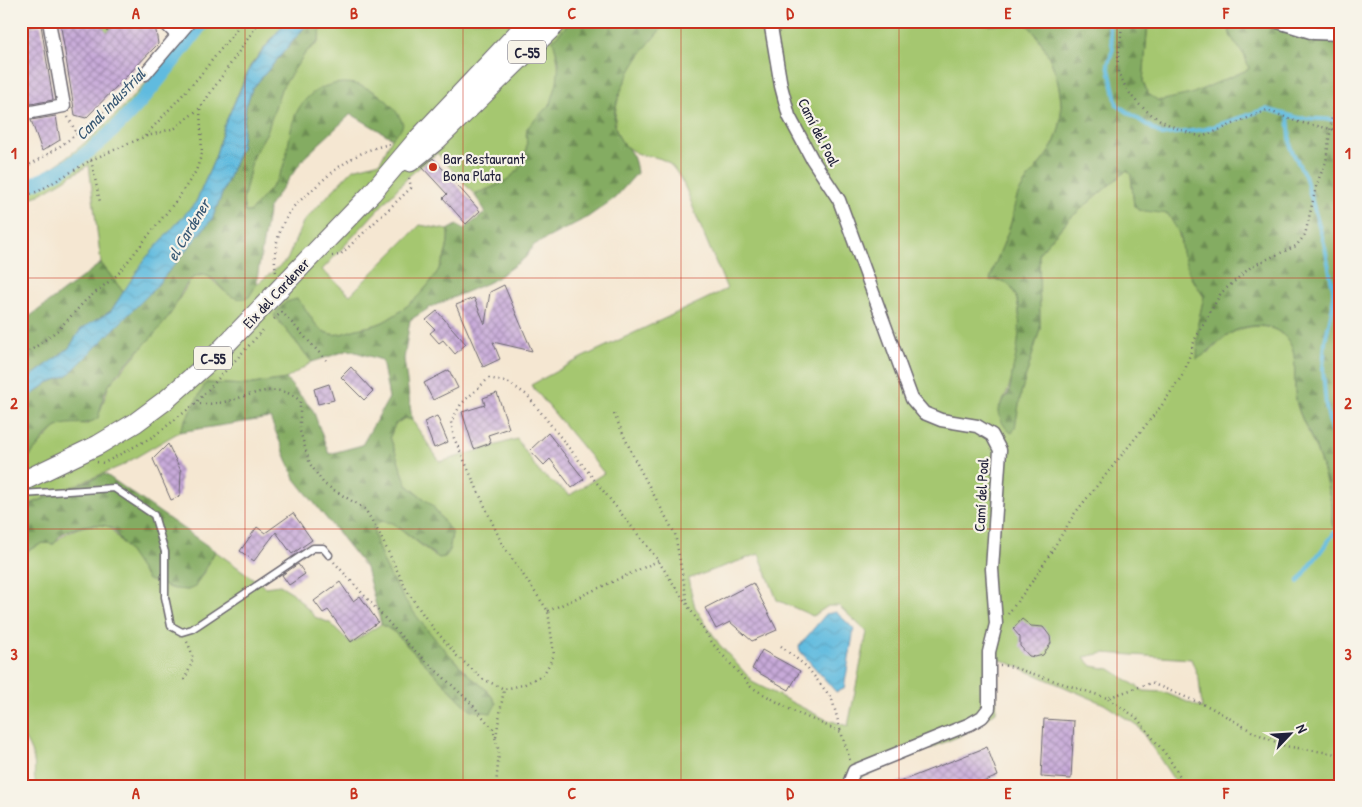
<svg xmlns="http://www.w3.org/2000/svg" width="1362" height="807" font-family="'Patrick Hand',sans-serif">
	<defs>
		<pattern id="forest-firs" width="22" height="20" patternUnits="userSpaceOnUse" patternTransform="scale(1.25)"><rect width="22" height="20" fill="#84ac62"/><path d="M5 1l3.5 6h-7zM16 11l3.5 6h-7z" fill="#6c8c52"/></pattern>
		<pattern id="water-waves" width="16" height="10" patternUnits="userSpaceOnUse" patternTransform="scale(1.25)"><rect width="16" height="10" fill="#61bbdf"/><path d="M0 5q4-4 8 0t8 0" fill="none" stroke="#54a0c0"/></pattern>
		<pattern id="building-cross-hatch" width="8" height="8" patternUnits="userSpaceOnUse" patternTransform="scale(1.25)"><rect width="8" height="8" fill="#c8aad9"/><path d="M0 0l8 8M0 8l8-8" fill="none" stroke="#a28ab1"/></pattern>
	</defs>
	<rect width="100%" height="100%" fill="#f7f3e8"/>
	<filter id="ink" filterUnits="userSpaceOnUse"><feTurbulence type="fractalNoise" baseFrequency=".02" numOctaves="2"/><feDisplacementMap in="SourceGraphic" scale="10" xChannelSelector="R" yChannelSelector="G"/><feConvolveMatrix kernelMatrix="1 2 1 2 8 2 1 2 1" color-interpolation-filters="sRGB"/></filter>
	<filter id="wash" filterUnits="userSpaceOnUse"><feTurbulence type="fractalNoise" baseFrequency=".0096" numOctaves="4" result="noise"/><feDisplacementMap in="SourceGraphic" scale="20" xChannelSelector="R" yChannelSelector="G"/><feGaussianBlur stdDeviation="1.12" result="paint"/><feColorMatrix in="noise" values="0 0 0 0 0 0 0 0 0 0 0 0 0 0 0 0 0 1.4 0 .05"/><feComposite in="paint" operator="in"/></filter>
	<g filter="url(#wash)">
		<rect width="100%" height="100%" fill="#f5e7d2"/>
		<path fill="#a5c770" stroke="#647456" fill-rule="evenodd" d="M98,21h21l-12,11z
			M198,21h88l-36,45 -26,60 -9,32 -19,44 -24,28 -48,63 -23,-30 -12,-98 -50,30 -18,6v-19c57,-16 140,-114 177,-161z
			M323,21h248l-18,19c6,20 9,41 -1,62 -5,10 -17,18 -25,26 -1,7 0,17 -1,24 -6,27 -29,34 -52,42l-37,-41 -27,22 -88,95 28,25 70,-70 28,5c4,38 -33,75 -65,92 -8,4 -18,5 -26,7 -11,3 -19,8 -30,4 -14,-5 -19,-25 -30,-34l-23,16 38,47 -26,17 -40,6 -40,-2 -27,49 -58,34 -100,42v-44l34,-36 11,-5 22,1 12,-12 9,-27 58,-66 24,-40 11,-4 6,1 16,15 25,6 7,-12 31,-25 16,-38 50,-53 27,-7 12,-24 9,-9c-4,-19 -16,-34 -35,-41 -15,-6 -27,-6 -41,0 -41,19 -28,50 -44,84 -7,15 -21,28 -31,40h-5l-2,-11 10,-45 14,-24 14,-43 25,-37 12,-9z
			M671,21h300l20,4 35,-2c28,28 46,83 28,120 -9,18 -26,32 -35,50 -6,11 -5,22 -9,33 -5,18 -15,35 -20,54 7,0 13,-2 18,3 23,23 8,102 -9,124l17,13 5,-27 19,-64 -1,-76 29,-33 59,-50 4,5 3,31c10,8 24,0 34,8 13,11 11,29 16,44 5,14 11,26 20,39l-6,26 10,30c8,-7 19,-19 30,-23 24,-9 51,-2 56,25 2,17 -1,33 3,50 4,14 12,28 18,42 7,17 11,36 16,54 4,12 -5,27 10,33v252h-163l-40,-60 -34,-22 -107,-46 -1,54 -34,23 -100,42 -1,9h-824c-5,-10 -1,-16 -3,-25 -2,-9 -7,-20 -13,-27v-180l22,-11 11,1c12,-15 36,-22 55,-18l25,32 10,17 23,12 21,3 15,-15 12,-24 50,36 15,-2 13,8 22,24 15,6 21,20 30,-19 13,8 76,78 26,-6c-6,-15 -21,-22 -31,-33 -39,-39 -83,-88 -92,-144l8,-6 12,2 42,33 14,-4 3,-18 -20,-29 -25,-20 -17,-48 5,-13 10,-6 7,2 28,42 77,-23 22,33 31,23 34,-22 -73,-88 50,-27 146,-69c-10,-24 -21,-49 -31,-74 -6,-15 -11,-32 -21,-45 -13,-18 -29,-10 -44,-20 -43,-26 11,-109 40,-129zM759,554l18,46 36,16 15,-10h11l28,26 -19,94 -23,-7 -71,-36 -35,-39 -24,-37 -7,-28zM1104,653l87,6 8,20 3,29 -39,-16 -19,-1 -34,-22 -18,-3 -8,-9z
			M1148,21h78l5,16 14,19 4,13c-24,11 -71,38 -96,30l-5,-5 -5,-12z
			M1341,262v89l-5,-38z"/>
		<path fill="url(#forest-firs)" stroke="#53674e" d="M310,21h13l-5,21 -12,10 -25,37 -14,43 -14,24 -10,45 1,11h6c10,-13 24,-25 31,-40 8,-17 7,-38 14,-56 11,-27 40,-39 67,-30 18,7 34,20 41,38l-2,5 -9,9 -41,-24 -46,43 -36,49 -13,79 -7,12c-25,9 -29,-23 -48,-22 -15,1 -22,24 -28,35 -17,28 -46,48 -64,75 -7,10 -7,22 -11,33 -13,10 -27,2 -41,9 -14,8 -22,27 -36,37v-61l27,-20 20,-8 86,-86 58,-70 29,-72 5,-41 6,-17z
			M571,21h100c-24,17 -68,82 -54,112 8,18 17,14 20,40l-22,25 -27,19 -54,28 -9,13 -33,23 -61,26 -21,13 -6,39 8,61 -7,-2 -10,6 -5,13 17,48 25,20 20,28 -3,19 -4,5 -6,1 -46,-35 -12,-2 -8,6c9,54 55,106 92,144 10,11 25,18 31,33l-5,9 -21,-3 -76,-78 -13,-8 -15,-56 -71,-89 -25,-61 -91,14 27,-49 40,2 40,-6 27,31 16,44 33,-9 27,-47 -7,-38 -33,-10 -37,12 -38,-47 12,-13 11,-3c11,9 16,29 30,34 11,4 19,-1 30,-4 8,-2 18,-3 26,-7 32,-17 69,-54 65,-92l9,-5 7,4 22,-17 -12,-18c23,-8 46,-15 52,-43 2,-7 -1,-15 1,-23l24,-25 6,-20 2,-21 -6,-22z
			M971,21h177l-5,61 5,12 11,7 32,-7 58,-25 -4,-13 -14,-19 -5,-16h115v140l-3,16 3,85 -5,51 5,38v183c-15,-6 -6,-21 -10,-33 -5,-18 -9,-37 -16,-55 -6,-14 -14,-27 -18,-42 -4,-16 -1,-33 -3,-49 -5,-27 -33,-35 -57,-25 -15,6 -26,22 -40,29l1,-36 6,-27 -14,-21 -8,-22 -2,-18 -12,-21 -30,-4 -4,-4 -3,-31 -4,-5 -59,50 -29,33 1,76 -19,64 -6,35 -3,5c-7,-3 -13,-15 -13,-22 0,-7 8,-13 10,-20 3,-7 2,-15 4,-23 6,-23 18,-93 -23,-88 5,-19 14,-35 20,-54 4,-11 3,-22 9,-33 9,-18 26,-32 35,-50 18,-37 0,-92 -28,-120l-35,2z
			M101,263l23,30 -13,18 -30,18 -12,19 -48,36v-61z
			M105,474l110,77 -20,36 -7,3 -14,-1 -26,-9 -34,-50c-11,-10 -40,-4 -52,4 -3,2 -6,7 -8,10l-11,-1 -22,11v-46z"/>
		<path fill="url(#water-waves)" stroke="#426e8d" d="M286,21h24l-58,68 -6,17 -5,41 -29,72 -58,70 -86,86 -20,8 -27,20v-19l48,-36 12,-19 30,-18 34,-52 51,-57 19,-44 9,-32 27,-60z
			M836,612l18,17 -10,60 -8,3 -36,-41 -1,-5 27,-32z"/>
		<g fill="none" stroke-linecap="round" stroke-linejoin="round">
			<path stroke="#61bbdf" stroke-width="4" d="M1108,21l5,28 -5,15 9,41 45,30 44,-6 60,-20 33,9 42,2
				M1288,115l3,34 14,27 20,71 8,42v17l-8,35 -2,28 3,37 15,71
				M1298,582l43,-58"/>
			<path stroke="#61bbdf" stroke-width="14" d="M21,188c81,-25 134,-103 183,-167"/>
		</g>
		<g id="blocks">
			<path fill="url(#building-cross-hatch)" d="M60,21h38l9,11 12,-11h28l9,10 2,13 -72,74 -11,-3z
				M41,25l12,75 -28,5 -4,-11v-66z
				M56,116l4,24 -18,11 -11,-31z
				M433,158l47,53 -14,13 -23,-26 4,-4 -25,-27z
				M504,285l28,66 -39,-9 7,17 -17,8 -27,-62 18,-7 11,26 5,-32z
				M437,311l29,33 -11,10 -12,-14 -4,3 -9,-10 5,-4 -9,-9z
				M351,367l22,24 -9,9 -23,-23z
				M449,370l9,18 -25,12 -9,-17z
				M329,384l5,16 -16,4 -4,-15z
				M497,393l12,35 -21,7 3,8 -17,6 -12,-37 23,-7 -2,-7z
				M437,416l11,26 -14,6 -10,-26z
				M548,433l36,46 -12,9 -22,-29 -6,6 -14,-15z
				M168,444l13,27 -1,25 -9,4 -18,-41z
				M293,513l19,27 -20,14 -16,-22 -22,29 -14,-10 17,-24 8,6z
				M298,564l7,10 -16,11 -7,-10z
				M340,582l13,19 7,-5 18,26 -27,20 -23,-32 -5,3 -9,-12z
				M753,583l24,47 -25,11 -22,-19 -14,7 -11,-21z
				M1022,619l9,7 12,1 7,9 1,7 -8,12 -8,2 -6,-1 -9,-10v-9l-7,-8z
				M762,650l38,21 -11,19 -37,-21z
				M1044,719l30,2 -3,58 -30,-2z
				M987,747l11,29 -25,10h-84z"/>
		</g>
	</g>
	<g filter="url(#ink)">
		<use href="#blocks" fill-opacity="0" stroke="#6c6770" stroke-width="1"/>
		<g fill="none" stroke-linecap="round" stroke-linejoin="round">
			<defs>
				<path id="service" d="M21,492l1,2 92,-6 40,27 11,37v45l6,29 11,6 10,-3 121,-81h10l6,7"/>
				<path id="minor" d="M163,21l15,15
					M770,21l11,65 8,30 23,43 27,41 73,199 12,14 17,7 36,6 15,9 8,15 -8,119 4,55 -7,28v56l-7,9 -12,7 -116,47 -6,15
					M1275,21l39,12 27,1
					M145,74l45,-53
					M21,114l43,-8 -15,-85"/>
				<path id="tertiary" d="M499,73c10,-21 28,-36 44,-52"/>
				<path id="primary" d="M410,162l27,-22 122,-119
					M21,482l77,-37 37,-22 31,-23 43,-38 163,-169 44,-52 113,-120"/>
			</defs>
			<use href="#service" stroke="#6c6770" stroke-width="9"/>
			<use href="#minor" stroke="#6c6770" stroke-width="15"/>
			<use href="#tertiary" stroke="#6c6770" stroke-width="18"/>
			<use href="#primary" stroke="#6c6770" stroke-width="21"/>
			<path stroke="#6c6770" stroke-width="2.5" stroke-dasharray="1 4" stroke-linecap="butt" d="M1121,21c2,17 -5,35 -3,50 1,4 4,8 5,11 15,31 48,46 79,55l65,-27 31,12 43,9
				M68,117l9,17
				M145,136l53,-58 45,-57
				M91,160l53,-23 31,-9 25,-20 60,-87
				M21,169c45,-22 80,-54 116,-88
				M21,197l18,-6 52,-31 9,42
				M332,256l8,-1 71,-67 -2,-11
				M276,272c-4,-20 3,-45 15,-62 4,-6 11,-11 17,-16 24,-23 50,-46 85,-50
				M274,319l8,-7 44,48
				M21,358l37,-28 27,-29 32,-26 62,-78 17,-26 6,-18 -2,-45
				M195,404c8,0 16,0 23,-1 28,-4 58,-25 82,-2v30l10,33 14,20 41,25 13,22 29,60 20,29 30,36 26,23 21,10 19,-4 21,-11 10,-19 -6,-44 -46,-67 -48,-106 -3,-16 10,-18 28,-26 20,5 18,12 128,161 58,88 38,43 42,24 48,21 9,28
				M614,414l22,48 39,72 13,72
				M97,462l7,1 50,-27 41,-32 70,-76
				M334,562l75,83 62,58 22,26 6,23 -3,34
				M548,611l110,-50
				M1008,614l29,-39 38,-62 87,-108 22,-32 11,-34 26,-46 31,-27 44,-20 9,-11 12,-52 9,-21 7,-53 8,-11
				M781,646l26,21 25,32 9,33
				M1000,665l9,1 98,32 44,-15 59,24 43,25 32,14 51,8 5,-2
				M184,680c9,-19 12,-21 2,-40
				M1108,699l28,18 32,40 18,29
				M496,737l8,-48"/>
			<use href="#service" stroke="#fff" stroke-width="6"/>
			<use href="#minor" stroke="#fff" stroke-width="12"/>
			<use href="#tertiary" stroke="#fff" stroke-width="15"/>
			<use href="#primary" stroke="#fff" stroke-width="19"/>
		</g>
	</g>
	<path fill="none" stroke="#c8321e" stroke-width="1" stroke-opacity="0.55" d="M245,21v765M463,21v765M681,21v765M899,21v765M1117,21v765M21,278h1320M21,529h1320"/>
	<circle fill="#c8321e" stroke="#f7f3e8" stroke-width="2" cx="433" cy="167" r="5"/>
	<g text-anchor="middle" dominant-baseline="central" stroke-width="4.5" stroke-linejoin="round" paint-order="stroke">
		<g fill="#f7f3e8" stroke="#62616f" stroke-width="1">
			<rect x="508" y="40.5" width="38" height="23" rx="4"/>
			<rect x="194" y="346.5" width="38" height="23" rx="4"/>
		</g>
		<g font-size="14" font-weight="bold" fill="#22223b">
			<text x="527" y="52">C-55</text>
			<text x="213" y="358">C-55</text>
		</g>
		<g font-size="15" fill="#22223b" stroke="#f7f3e8">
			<text transform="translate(819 132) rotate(63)">Camí del Poal</text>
			<text transform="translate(276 293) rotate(-47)">Eix del Cardener</text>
			<text transform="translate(981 495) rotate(-87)">Camí del Poal</text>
		</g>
		<g font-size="15" fill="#22223b" stroke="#f7f3e8" text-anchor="start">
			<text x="443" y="158">Bar Restaurant<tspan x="443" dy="17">Bona Plata</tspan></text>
		</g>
		<g font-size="16" font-style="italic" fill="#385874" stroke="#f7f3e8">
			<text transform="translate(110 104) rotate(-46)">Canal industrial</text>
			<text transform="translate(188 230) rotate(-59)">el Cardener</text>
		</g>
	</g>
	<rect width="1362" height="807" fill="none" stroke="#f7f3e8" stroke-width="55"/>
	<g transform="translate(1290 734) rotate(65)" stroke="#f7f3e8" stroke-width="4" paint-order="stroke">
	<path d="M0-4L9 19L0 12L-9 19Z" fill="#22223b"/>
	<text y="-8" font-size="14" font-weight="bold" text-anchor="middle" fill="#22223b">N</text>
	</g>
	<rect x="28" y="28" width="1306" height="752" fill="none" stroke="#c8321e" stroke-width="2"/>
	<g font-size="16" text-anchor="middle" font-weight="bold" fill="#c8321e">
		<text x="136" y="19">A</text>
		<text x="354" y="19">B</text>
		<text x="572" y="19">C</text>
		<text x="790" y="19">D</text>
		<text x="1008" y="19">E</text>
		<text x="1226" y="19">F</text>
		<text x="14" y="159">1</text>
		<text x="1348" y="159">1</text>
		<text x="14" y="409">2</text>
		<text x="1348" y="409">2</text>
		<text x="14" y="660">3</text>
		<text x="1348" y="660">3</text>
		<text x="136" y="799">A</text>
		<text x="354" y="799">B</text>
		<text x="572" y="799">C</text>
		<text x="790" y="799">D</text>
		<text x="1008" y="799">E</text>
		<text x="1226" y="799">F</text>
	</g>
</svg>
